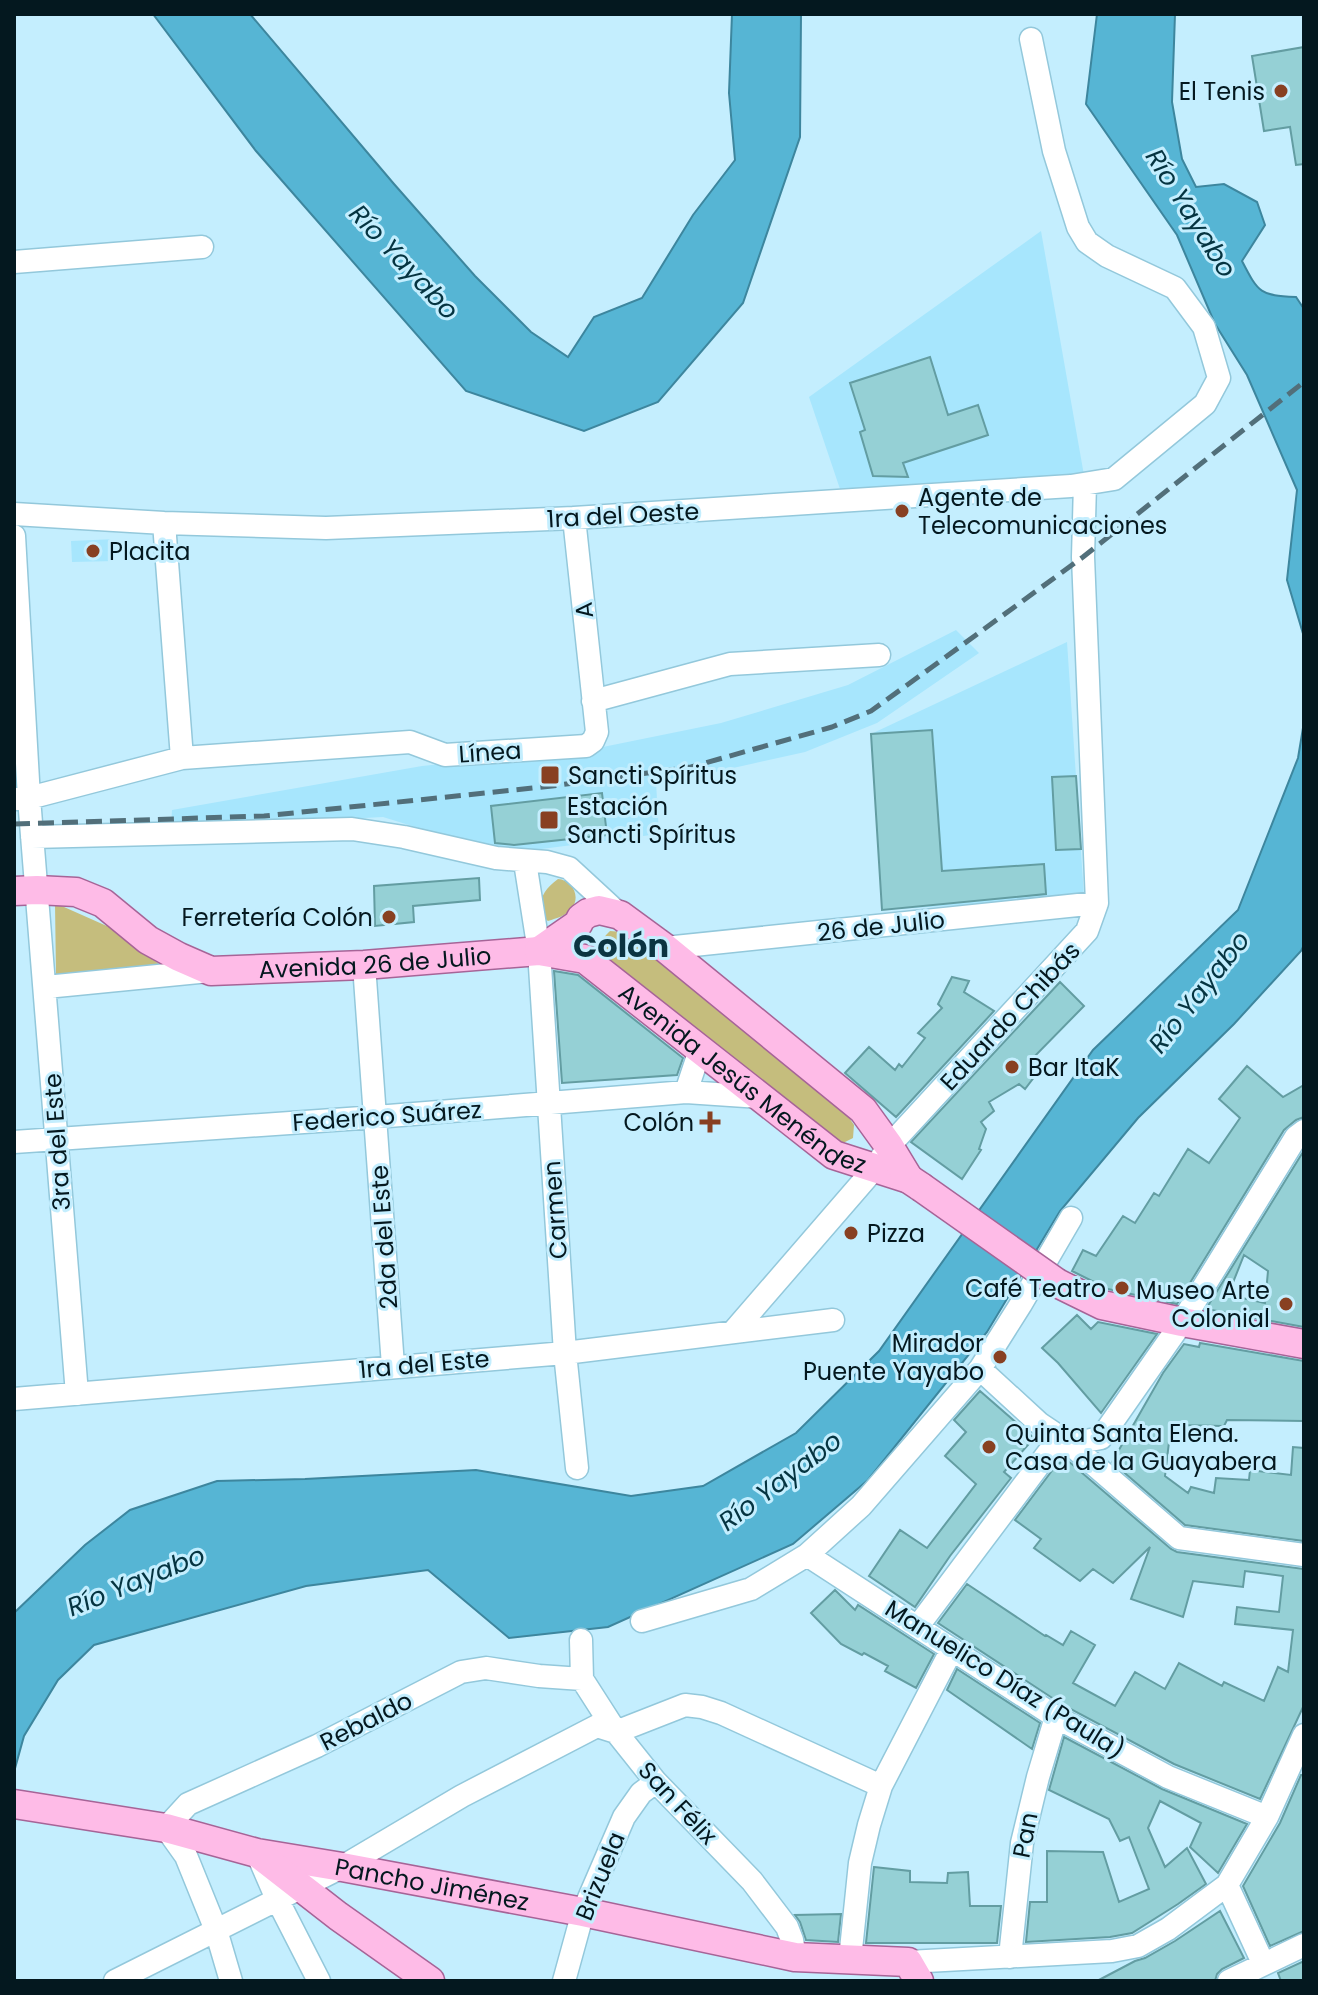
<svg xmlns="http://www.w3.org/2000/svg" width="1318" height="1995" font-family="Poppins,sans-serif">
	<rect width="100%" height="100%" fill="#c4eefe"/>
	<path fill="#a7e6fd" d="M1041,231l44,250 -244,11 -32,-95z
		M116,539l-1,22 -43,1 -1,-21z
		M956,630l23,23 -102,70 -72,29 -108,24 -41,6 3,52 -156,20 -120,-37 -212,11 1,-18 250,-44 171,-17 128,-26 127,-38z
		M1067,642l17,255 -202,13 -11,-176z"/>
	<path fill="#c5bd7d" d="M558,879c14,1 23,17 14,29 -6,8 -15,10 -24,13l-7,-5c-3,-16 3,-27 17,-37z
		M55,903l54,24 50,37 -103,11z
		M610,931l12,1 226,184 6,9 -1,13 -10,5h-9l-230,-187c-4,-11 -3,-17 6,-25z"/>
	<path fill="#56b5d4" stroke="#3d869e" stroke-width="2" d="M153,14h97l144,170 81,92 56,56 37,25 26,-40 48,-19 51,-83 42,-55 -6,-67 3,-79h69l-1,123 -57,166 -85,99 -74,29 -118,-40 -210,-240z
		M1097,14h78l-3,88 10,57 14,28 28,-3 33,18 8,23 -23,36c17,33 18,34 54,36l8,12v328l-17,-57 10,-90 -50,-115 -32,-51 -38,-89 -91,-131z
		M1304,722v223l-3,6 -67,73 -96,94 -78,93 -73,121 -119,148 -75,64 -185,83 -99,11 -81,-68 -122,16 -212,59 -36,35 -34,56 -10,36v-159l71,-68 45,-35 87,-29 88,-2 171,-9 155,26 72,-10 93,-53 83,-82 214,-301 145,-140 60,-152z"/>
	<path fill="#95d0d5" stroke="#639da2" stroke-width="2" fill-rule="evenodd" d="M1304,47v117l-8,1 -6,-38 -26,4 -12,-75z
		M930,357l18,58 30,-10 10,30 -85,28 5,14 -35,-1 -13,-44 5,-2 -15,-47z
		M932,730l10,141 102,-7 2,30 -164,16 -11,-176z
		M1076,776l5,73 -25,1 -4,-73z
		M602,793l5,42 -93,10 -19,-2 -4,-37z
		M479,878l1,22 -67,6 1,16 -39,4 -1,-40z
		M554,971l24,4 105,83 -6,17 -115,8z
		M952,977l17,4 -5,11 30,19 -98,106 -51,-44 24,-26 26,23 4,-6 3,3 23,-29 -7,-5 24,-25 -4,-4z
		M1060,982l24,24 -55,56 9,10 -13,17 -6,-5 -30,18 5,9 -13,11 5,7 -7,20 2,1 -19,29 -51,-37z
		M1247,1066l36,31 21,-12v32l-8,3 -12,10 -107,174 -69,-15 -36,-18 11,-21 13,6 27,-40 12,7 19,-30 5,3 29,-47 21,14 31,-45 -21,-19z
		M1303,1152l1,175 -98,-18zM1244,1255l24,16 -3,32 -37,-8z
		M1077,1315l14,14 7,-7 59,12 -56,79 -43,-50 -16,-15z
		M1200,1343l104,18v60l-77,-1 -3,6 -53,-1 -6,51 23,17 3,-6 23,6 2,-15 33,2 1,-10 41,5 2,-28 11,1v93l-119,-16 -73,-63 51,-89 21,-29 15,3z
		M980,1391l54,47 -30,34 7,6 -61,78 -35,51 -46,-31 31,-46 27,18 49,-64 -31,-28 21,-24 -12,-12z
		M1067,1460l104,89 6,3 127,17v136l-44,94 -86,-35 -111,-59 -125,-82 29,-39 78,52 1,-1 17,10 8,-14 24,14 -22,38 42,23 20,-34 30,17 14,-26 43,23 2,-4 40,19 14,-34 10,5 5,-42 -58,-6 2,-17 42,5 4,-36 -38,-5 -2,16 -50,-6 -10,36 -52,-18 19,-52 -37,36 -20,-14 -13,12 -46,-33 7,-9 -26,-19 42,-56z
		M835,1590l20,20 3,-5 76,49 -18,34 -31,-17 3,-5 -24,-13 -2,2 -21,-11 -30,-31z
		M957,1669l83,54 -8,26 -85,-59z
		M1064,1737l98,52 85,35 -29,49 -28,-26 11,-24 -41,-22 -12,27 17,39 22,-19 19,36 -28,20 -46,29 -22,4 -84,5 4,-40h17v-51l56,1 16,50 30,-13 -20,-52 -9,4 -11,-22 -60,-29z
		M1301,1775h3v156l-34,15 -27,-60 37,-63z
		M874,1867l36,4v11l37,1 1,-10 20,-1 2,34h31l-4,37h-131z
		M1220,1911l24,47 -22,11 -5,5 -2,7h-118l38,-20 10,-3 30,-17z
		M841,1914l-3,28 -32,-2 -6,-18 -5,-7z
		M1304,1961v20h-23l-3,-8z"/>
	<g fill="none" stroke-linecap="round" stroke-linejoin="round">
		<defs>
			<path id="minor" d="M14,262l188,-15
				M14,514l150,9 162,5 248,-10 497,-32 43,-7 91,-75 14,-26 -15,-51 -29,-39 -68,-32 -20,-14 -9,-15 -24,-76 -23,-112
				M164,523l18,235
				M14,536l15,262 48,596
				M593,701l137,-37 149,-9
				M17,799l12,-1 153,-40 228,-16 35,13 141,-9 7,-5 4,-9 -23,-214
				M32,837l320,-8 52,8 92,21 51,4 22,6 51,47
				M525,862l14,89 26,402 12,115
				M665,948l432,-45
				M364,965l29,401
				M46,987l163,-16
				M686,1092l14,-42
				M14,1142l362,-25 310,-25 74,5
				M733,1332l141,-163 15,-23 198,-215 10,-28 -14,-346 2,-73
				M980,1369l60,55 30,20 109,94 125,17
				M14,1399l551,-46 268,-33
				M807,1555l249,162 112,60 99,40
				M642,1621l109,-32 56,-34 54,-49 119,-137 41,-65 50,-86
				M918,1626l130,-173 22,-9 31,-6 81,-116 114,-185 8,-6
				M581,1640l1,39 34,53 40,50 96,99 35,46 5,13 3,17
				M257,1853l20,46 42,82
				M1227,1885l36,78
				M1010,1957l12,-114 16,-66 18,-60
				M850,1959l10,-96 9,-38 12,-39 71,-137
				M908,1962l204,-11 26,-5 30,-17 59,-44 40,-68 37,-82
				M115,1981l227,-114 120,-71 135,-70 19,6 69,-27 17,2 19,6 160,73
				M231,1981l-15,-51 -30,-74 -20,-28 22,-24 129,-58 144,-74 25,-4 53,8 43,3
				M564,1981l19,-69 41,-95 17,-24 15,-11
				M1229,1981l75,-36"/>
			<g id="major">
				<path id="s1" d="M14,891l23,-1 39,2 27,11 45,37 31,17 32,14 153,-6 175,-14 46,8 249,196 75,24 12,8"/>
				<path d="M539,951l39,-27 3,-6 7,-5 11,-3 21,5 45,33 198,162 26,36 20,33"/>
				<path d="M1057,1283l45,22 80,17 122,22"/>
				<path id="s2" d="M14,1804l152,24 91,25 85,14 241,45 212,45 113,5 11,19"/>
				<path d="M261,1856l77,60 92,65"/>
			</g>
		</defs>
		<use href="#minor" stroke="#93c8db" stroke-width="25"/>
		<use href="#major" stroke="#a66497" stroke-width="31"/>
		<use href="#minor" stroke="#fff" stroke-width="22"/>
		<use href="#major" stroke="#febbe7" stroke-width="28"/>
		<path stroke="#526f7a" stroke-width="5" stroke-dasharray="16 8" stroke-linecap="butt" d="M14,824l250,-8 288,-30 139,-19 141,-40 39,-16 61,-44 151,-110 221,-175"/>
		<defs>
			<path id="major-bridge" d="M921,1187l136,96"/>
		</defs>
		<use href="#major-bridge" stroke="#a66497" stroke-width="31" stroke-linecap="butt"/>
		<use href="#major-bridge" stroke="#febbe7" stroke-width="28"/>
	</g>
	<g fill="#884022" stroke="#c4eefe" stroke-width="3">
		<circle cx="1281" cy="91" r="8"/>
		<circle cx="902" cy="511" r="8"/>
		<circle cx="93" cy="551" r="8"/>
		<rect x="540" y="765" width="20" height="20" rx="4"/>
		<rect x="539" y="810" width="20" height="20" rx="4"/>
		<circle cx="389" cy="917" r="8"/>
		<circle cx="1012" cy="1067" r="8"/>
		<path d="M706 1110h8v8h8v8h-8v8h-8v-8h-8v-8h8z"/>
		<circle cx="851" cy="1233" r="8"/>
		<circle cx="1122" cy="1288" r="8"/>
		<circle cx="1286" cy="1304" r="8"/>
		<circle cx="1000" cy="1357" r="8"/>
		<circle cx="989" cy="1447" r="8"/>
	</g>
	<g text-anchor="middle" dominant-baseline="central" stroke-width="6" stroke-linejoin="round" paint-order="stroke">
		<g font-size="24" fill="#04181f" stroke="#c4eefe" text-anchor="start">
			<text x="1265" y="91" text-anchor="end">El Tenis</text>
			<text x="918" y="497">Agente de<tspan x="918" dy="28">Telecomunicaciones</tspan></text>
			<text x="109" y="551">Placita</text>
			<text x="568" y="775">Sancti Spíritus</text>
			<text x="567" y="806">Estación<tspan x="567" dy="28">Sancti Spíritus</tspan></text>
			<text x="373" y="917" text-anchor="end">Ferretería Colón</text>
			<text x="1028" y="1067">Bar ItaK</text>
			<text x="694" y="1122" text-anchor="end">Colón</text>
			<text x="867" y="1233">Pizza</text>
			<text x="1106" y="1288" text-anchor="end">Café Teatro</text>
			<text x="1270" y="1290" text-anchor="end">Museo Arte<tspan x="1270" dy="28">Colonial</tspan></text>
			<text x="984" y="1343" text-anchor="end">Mirador<tspan x="984" dy="28">Puente Yayabo</tspan></text>
			<text x="1005" y="1433">Quinta Santa Elena.<tspan x="1005" dy="28">Casa de la Guayabera</tspan></text>
		</g>
		<g font-size="24" fill="#04181f" stroke="#c4eefe">
			<text transform="translate(623 515) rotate(-3)">1ra del Oeste</text>
			<text transform="translate(584 610) rotate(-96)">A</text>
			<text transform="translate(490 752) rotate(-4)">Línea</text>
			<text transform="translate(881 926) rotate(-6)">26 de Julio</text>
			<text stroke="none"><textPath href="#s1" startOffset="384">Avenida 26 de Julio</textPath></text>
			<text transform="translate(1010 1016) rotate(-47)">Eduardo Chibás</text>
			<text stroke="none"><textPath href="#s1" startOffset="794">Avenida Jesús Menéndez</textPath></text>
			<text transform="translate(387 1116) rotate(-4)">Federico Suárez</text>
			<text transform="translate(57 1142) rotate(-94)">3ra del Este</text>
			<text transform="translate(555 1210) rotate(-94)">Carmen</text>
			<text transform="translate(384 1237) rotate(-94)">2da del Este</text>
			<text transform="translate(424 1364) rotate(-5)">1ra del Este</text>
			<text transform="translate(1005 1679) rotate(32)">Manuelico Díaz (Paula)</text>
			<text transform="translate(366 1721) rotate(-27)">Rebaldo</text>
			<text transform="translate(678 1803) rotate(47)">San Félix</text>
			<text transform="translate(1025 1835) rotate(-79)">Pan</text>
			<text transform="translate(600 1876) rotate(-68)">Brizuela</text>
			<text stroke="none"><textPath href="#s2" startOffset="426">Pancho Jiménez</textPath></text>
		</g>
		<g font-size="26" font-style="italic" fill="#053441" stroke="#c4eefe">
			<text transform="translate(1191 213) rotate(58)">Río Yayabo</text>
			<text transform="translate(404 262) rotate(47)">Río Yayabo</text>
			<text transform="translate(1199 992) rotate(-52)">Río Yayabo</text>
			<text transform="translate(780 1481) rotate(-37)">Río Yayabo</text>
			<text transform="translate(136 1581) rotate(-22)">Río Yayabo</text>
		</g>
		<g font-size="32" font-weight="bold" fill="#0b3441" stroke="#c4eefe">
			<text x="621" y="945">Colón</text>
		</g>
	</g>
	<rect width="1318" height="1995" fill="none" stroke="#04181f" stroke-width="32"/>
</svg>
